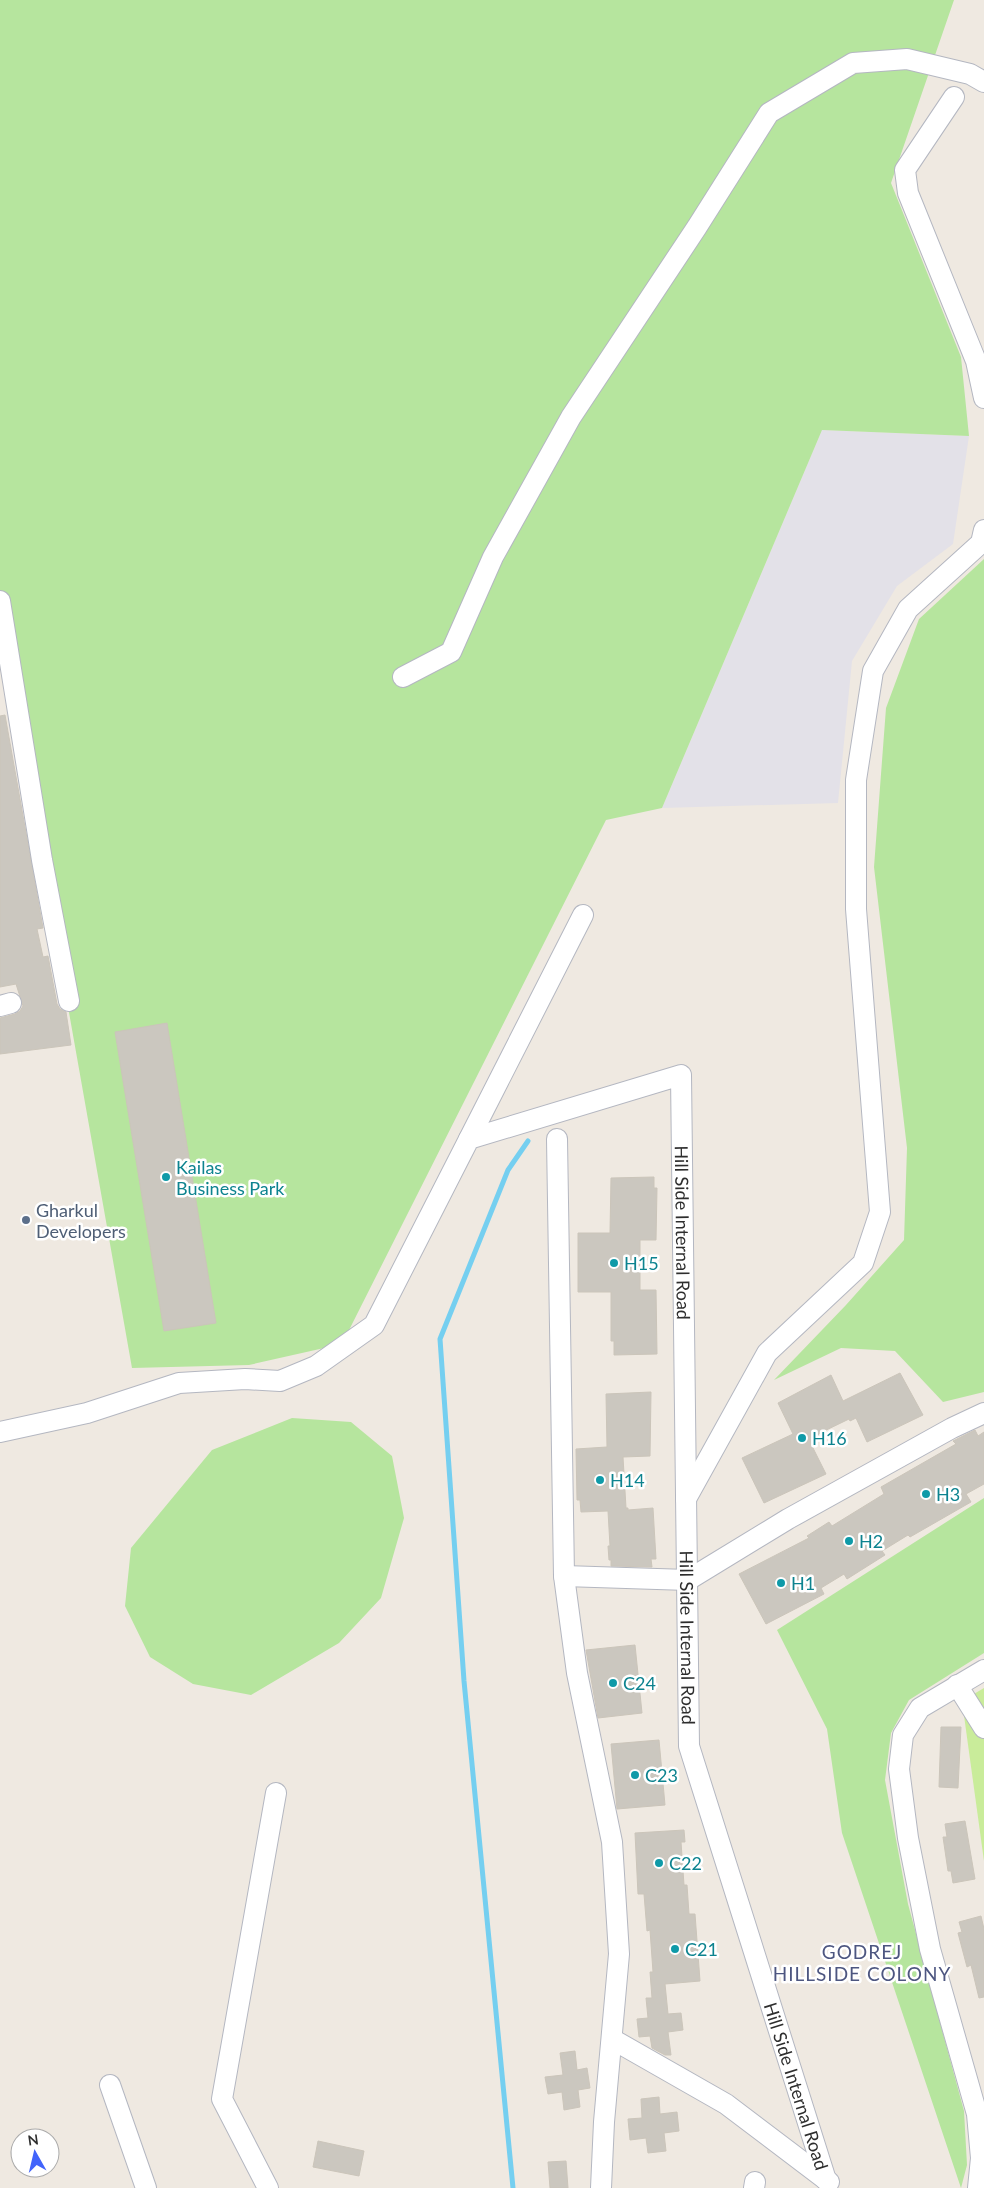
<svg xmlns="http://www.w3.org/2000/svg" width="984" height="2188" font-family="Lato,sans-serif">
	<rect width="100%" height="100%" fill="#efe9e1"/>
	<path fill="#e3e1e8" d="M822,430l147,6 -16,108 -56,42 -45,75 -14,142 -176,5z"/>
	<path fill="#b6e59e" d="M0,0h954l-63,183 70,174 8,79 -147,-6 -160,378 -56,12 -264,524 -93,21 -117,3 -132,-745z
		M984,559v833l-41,10 -48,-51 -54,-3 -67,32 72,-75 58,-65 3,-92 -33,-281 12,-159 33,-89z
		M292,1418l59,4 41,34 12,62 -23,80 -42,45 -88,52 -58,-11 -43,-27 -25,-51 6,-58 81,-98z
		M984,1498v155l-75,47 -18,33 -6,47 23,124 56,207 3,54 -6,23 -119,-355 -15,-104 -50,-99z"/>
	<path fill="#c9ec9a" d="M984,1688v173l-22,-160z"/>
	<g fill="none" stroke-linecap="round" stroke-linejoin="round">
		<path stroke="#75cff0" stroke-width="5" d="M513,2188l-49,-507 -24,-342 68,-169 20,-29"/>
	</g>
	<path fill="#cbc7bf" stroke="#cbc5ba" d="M5,715l38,213 -6,1 6,28 5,-1 9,48 3,5 6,3 5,33 -71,9v-36l15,-4 5,-3 3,-5 -7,-22 -16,3v-271z
		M167,1023l49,300 -52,8 -49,-299z
		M654,1177v11h3l-1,52h-16v50h16l1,64 -43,1v-14h-3v-49h-33v-59h32l1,-55z
		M900,1373l23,42 -56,27 -11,-24 -6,3 -1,-2 -31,15 3,5 -10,5 15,30 -62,29 -22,-45 51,-24 -15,-31 53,-28 12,26z
		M651,1392l-1,64 -27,1 3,51h2v2l25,-2 3,51h-5l1,8 -41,-1v-6h-2l-1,-14h2l-2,-35 -27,1 -1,-12h-3l-1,-51 31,-2 -1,-53z
		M975,1430l3,6 6,-4v52l-18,10 5,8 -61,35 -2,-2 -26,16 3,4 -38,24 -3,-5 -23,14 3,6 -58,30 -27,-50 70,-36 -2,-2 22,-14 3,4 52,-32 -3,-7 75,-43 -3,-3z
		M635,1645l7,68 -44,5 -12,-68z
		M941,1727h20l-3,61 -19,-1z
		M659,1740l6,65 -48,4 -6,-65z
		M965,1821l10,58 -22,4 -2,-12h-3l-5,-34h4l-2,-13z
		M684,1830l1,12h-4l3,43h3l2,29h6l5,67 -35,3 3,30 13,-1 2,17 -15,2 3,23h-6l-13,-7 -2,-12 -11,1 -2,-18 11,-1 -2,-20h6l-2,-26h3l-3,-42 -3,1 -3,-37h-6l-3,-61z
		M981,1916l3,13v68l-5,1 -8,-33 -4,2 -9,-34 4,-1 -3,-10z
		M575,2051l2,19 10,-2 3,20 -12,2 2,17 -16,3 -2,-18 -14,2 -3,-17 18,-2 -3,-22z
		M659,2097l1,17 17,-2 2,19 -15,2 2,18 -18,2 -2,-15 -16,2 -2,-21 14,-1 -1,-19z
		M318,2141l46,10 -5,25 -46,-9z
		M566,2161l2,27h-18l-2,-26z"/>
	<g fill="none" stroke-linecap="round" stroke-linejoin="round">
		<defs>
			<g id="minor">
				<path d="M954,97l-49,73 3,23 68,168 8,37"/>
				<path d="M0,601l42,259 27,141"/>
				<path d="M403,677l48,-25 42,-95 78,-140 126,-190 72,-114 84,-50 54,-4 63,15 14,8"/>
				<path d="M0,1006l11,-3"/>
				<path d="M469,1139l114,-224"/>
				<path d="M557,1139l7,437 13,97 35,169 7,112 -15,168 -3,66"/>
				<path id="s1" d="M0,1432l87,-19 92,-30 66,-4 35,2 36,-15 58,-41 95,-186 212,-64 8,671 137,434"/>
				<path d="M686,1499l81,-146 96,-90 17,-51 -24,-303v-129l17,-109 35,-62 73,-66 3,-13"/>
				<path d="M564,1576l124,4 100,-61 164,-91 32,-15"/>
				<path d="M957,1685l27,43"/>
				<path d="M612,2039l114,65 103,78"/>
				<path d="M110,2085l36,103"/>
				<path d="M268,2188l-46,-89 54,-306"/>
				<path d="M754,2188l1,-6"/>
				<path d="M978,2188l3,-30 -4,-44 -47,-165 -22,-111 -9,-69 4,-34 17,-27 64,-38"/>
			</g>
		</defs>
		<use href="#minor" stroke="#b4b7c1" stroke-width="22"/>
		<use href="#minor" stroke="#fff" stroke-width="20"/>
	</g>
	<g fill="#0f9aa8" stroke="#fff" stroke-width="2">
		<circle cx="166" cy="1177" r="5"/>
		<circle cx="614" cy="1263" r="5"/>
		<circle cx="802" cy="1438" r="5"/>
		<circle cx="600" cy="1480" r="5"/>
		<circle cx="926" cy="1494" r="5"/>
		<circle cx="849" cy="1541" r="5"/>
		<circle cx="781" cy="1583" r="5"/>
		<circle cx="613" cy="1683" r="5"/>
		<circle cx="635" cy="1775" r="5"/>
		<circle cx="659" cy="1863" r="5"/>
		<circle cx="675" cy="1949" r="5"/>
	</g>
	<circle fill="#5c6f8a" stroke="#fff" stroke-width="2" cx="26" cy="1220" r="5"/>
	<g text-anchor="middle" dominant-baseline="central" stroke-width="5" stroke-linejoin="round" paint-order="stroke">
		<g font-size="18" fill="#0d838f" stroke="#fff" text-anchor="start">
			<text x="176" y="1167">Kailas<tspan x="176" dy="21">Business Park</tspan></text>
			<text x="624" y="1263">H15</text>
			<text x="812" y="1438">H16</text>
			<text x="610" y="1480">H14</text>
			<text x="936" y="1494">H3</text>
			<text x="859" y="1541">H2</text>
			<text x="791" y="1583">H1</text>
			<text x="623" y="1683">C24</text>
			<text x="645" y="1775">C23</text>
			<text x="669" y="1863">C22</text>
			<text x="685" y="1949">C21</text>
		</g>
		<g font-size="18" fill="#4e5e75" stroke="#fff" text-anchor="start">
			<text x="36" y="1210">Gharkul<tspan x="36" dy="21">Developers</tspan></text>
		</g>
		<g font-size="18" fill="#2e2e2e" stroke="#fff">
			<text stroke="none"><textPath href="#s1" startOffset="985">Hill Side Internal Road</textPath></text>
			<text stroke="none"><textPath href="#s1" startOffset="1390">Hill Side Internal Road</textPath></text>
			<text stroke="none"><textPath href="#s1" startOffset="1855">Hill Side Internal Road</textPath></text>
		</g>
		<g font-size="19" letter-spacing="1" fill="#4d5680" stroke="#fff">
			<text x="862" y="1951">GODREJ<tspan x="862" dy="22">HILLSIDE COLONY</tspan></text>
		</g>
	</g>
	<g transform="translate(35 2153) rotate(352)"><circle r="24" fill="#ffffff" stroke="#ababab"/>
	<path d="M0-4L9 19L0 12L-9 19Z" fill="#4264fb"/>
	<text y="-8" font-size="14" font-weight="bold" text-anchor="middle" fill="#2e2e2e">N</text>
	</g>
</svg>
